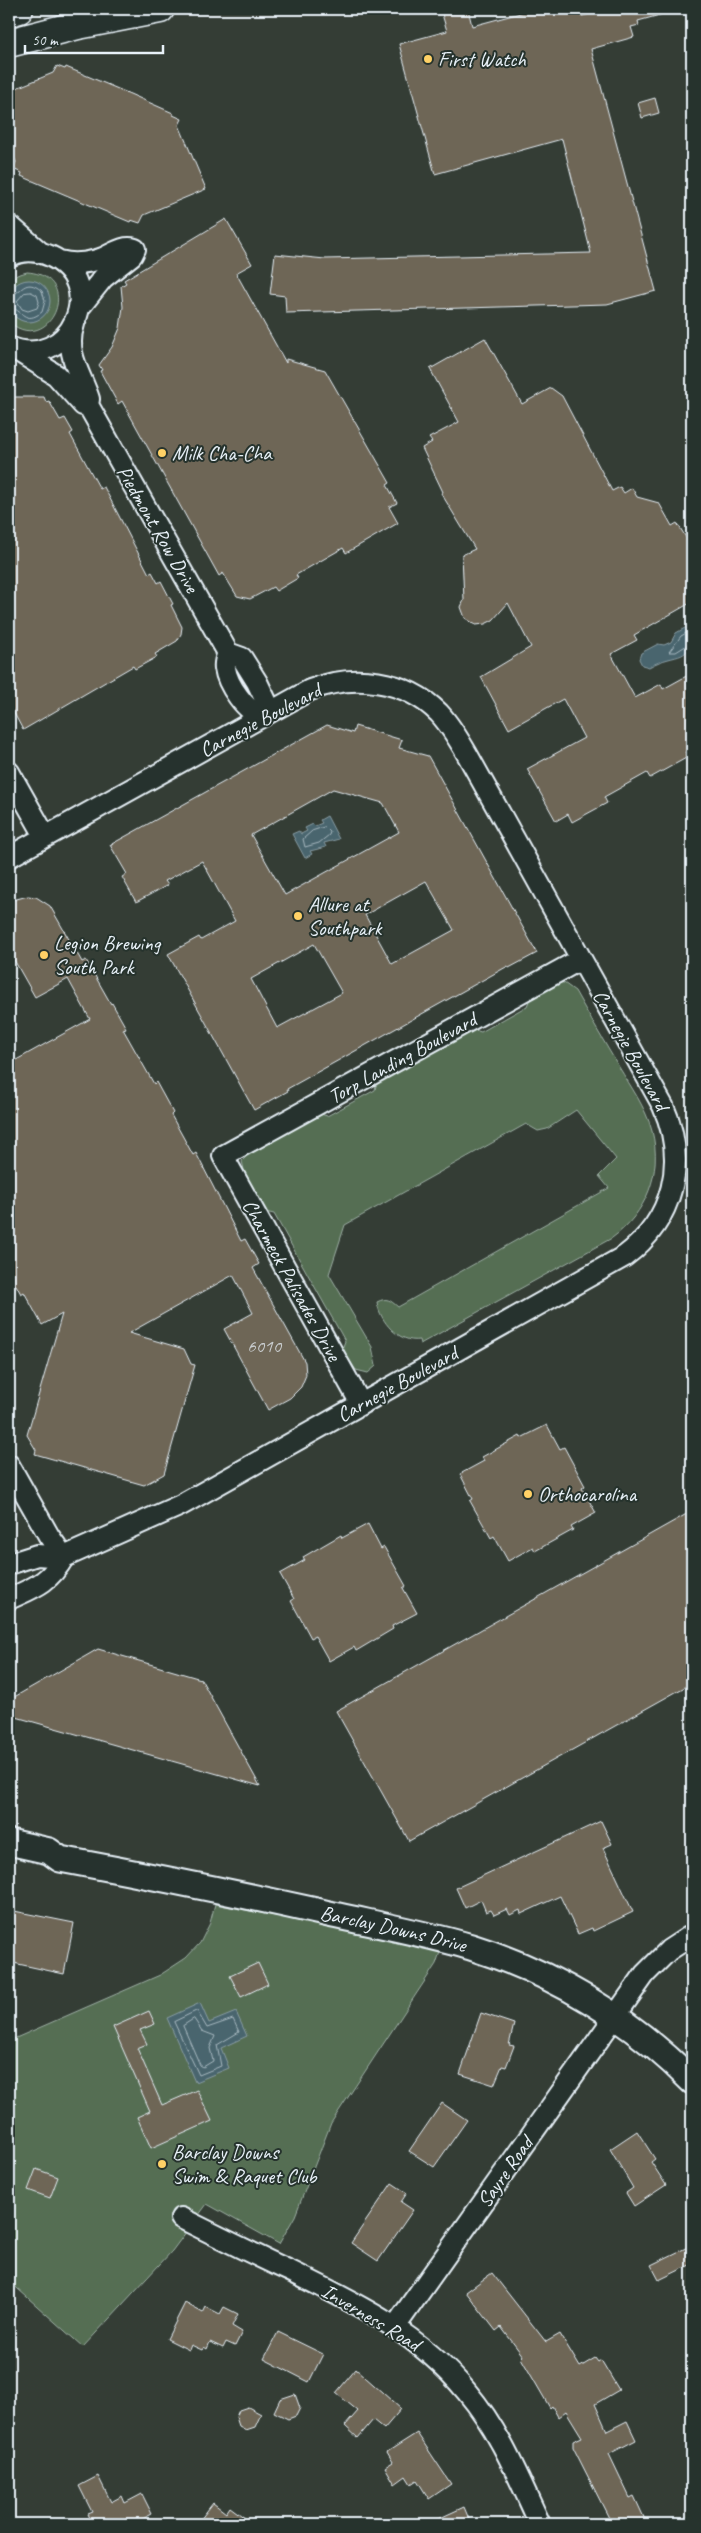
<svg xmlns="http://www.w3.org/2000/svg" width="701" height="2533" font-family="Caveat,sans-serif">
	<rect width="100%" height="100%" fill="#343d35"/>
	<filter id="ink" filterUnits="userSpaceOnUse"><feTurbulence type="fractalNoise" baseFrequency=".02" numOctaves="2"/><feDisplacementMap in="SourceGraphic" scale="10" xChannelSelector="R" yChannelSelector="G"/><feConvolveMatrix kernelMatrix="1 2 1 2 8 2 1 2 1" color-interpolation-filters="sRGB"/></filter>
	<g filter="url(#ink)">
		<path fill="#556e53" stroke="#9eb0a6" d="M27,272c58,4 23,85 -18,50v-15l6,10 12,5 -18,-26v-15l8,-6z
			M557,982l7,1 11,8c14,25 29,51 44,76 12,20 27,41 33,64 11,42 -6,82 -40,107l-192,106 -1,-4c-20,3 -39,-18 -42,-38 10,-5 13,-2 21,5l211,-119 -10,-12 17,-17 -40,-49 -29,19 -9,2 -12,-7 -181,101 -16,49 43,73 4,19 -8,7 -12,-3 -14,-21 3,-8 -71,-127 -9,-2 -20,-38 -3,-13 11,-11 65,-37 9,3 48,-26 2,-9 94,-52 10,3 46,-26 4,-10z
			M215,1904l226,45 -5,15 -105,159 -36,93 -16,28 -72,-40 -35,47 -89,96 -74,-66v-240l151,-66 26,-17 14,-15 10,-20z"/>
		<path fill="#49656e" stroke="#899da5" d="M8 301a21 21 0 1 1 42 0a21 21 0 1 1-42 0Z
			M692,624c0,43 -14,26 -43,43l-7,-2 -3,-6 2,-6 17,-9 6,1 7,-3 5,-9z
			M327,816l12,23 -15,4 2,4 -16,4 2,3 -7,4 -13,-24 7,-3 2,3 6,-3 -2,-3 8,-4 2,2 7,-3 -2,-3z
			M200,2003l9,20 27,-11 11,24 -26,12 8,20 -34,14 -28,-64z"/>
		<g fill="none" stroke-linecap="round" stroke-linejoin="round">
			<path stroke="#a8b9c1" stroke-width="1" d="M31,292l6,3 2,7 -2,6 -9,3 -6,-2 -5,-8 7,-8z
				M9,296c13,-2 15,-20 33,-5l3,10 -3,11c-18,14 -19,-3 -33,-5
				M692,630l-11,6 -12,16h7l16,-10
				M325,827l5,5 -1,3 -10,8 -14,4 -2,-8 9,-8z
				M197,2011l10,17 26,-9 6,13 -22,13 4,21 -22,9 -25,-53z
				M194,2019l8,12 13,5 -5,12 3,13 -10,6 -3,-2 -17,-39z"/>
		</g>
		<path fill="#6e6657" stroke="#e8f1f8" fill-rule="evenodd" d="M461,9h7l4,17 56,-15v-2h52l2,7 29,-7h55l1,4 -29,8 1,4 -8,2 3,10 -43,12 65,242 -49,13 -321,9 -1,-17 -15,-2 5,-40 50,5 266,-6 -29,-114 -127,35 -36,-130 48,-13 -5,-17z
			M57,66l8,3 1,-2 64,27 43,19v2l9,4 -3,6 27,64 -62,26 -4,8 -9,-3 -1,2 -109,-46 1,-3 -9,-4 3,-7 -7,-17v-54l44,-18z
			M655,98l4,15 -17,5 -4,-15z
			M226,219l26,45 -16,9 50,90v-4l39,11 65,113 -3,2 10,18 -8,4 9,16 -52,30 -3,-5 -47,27 2,3 -22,13 -3,-4 -23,12 -13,-3 -14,-23 -4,3 -97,-175 -4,3 -18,-33 2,-1 -3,-5 13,-18 8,-19 3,-21 -2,-21 5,-3 -2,-3z
			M485,338l37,66 29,-16 11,8 50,95 8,-4 4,6 8,-5 5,9 22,6 13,23 5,-3 15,24v55l-58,33 3,5 -26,14 24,44 26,-14 2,5 29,-16v75l-7,4 3,5 -38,21 -3,-5 -43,24 3,6 -35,19 -4,-8 -12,7 -29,-52 57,-31 -21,-39 -54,30 -28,-52 50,-30 -23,-44 -15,17 -8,4 -9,1 -11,-7 -4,-11 3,-7 -2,-45 13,-6 -34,-56 2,-1 -21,-44 10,-6 -3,-4 30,-16 -29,-53z
			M9,397h35l2,5 3,-1 11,19 5,-2 8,14 -3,2 30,55 4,-2 45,87 3,-2 6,11 3,-2 12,23 -2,1 11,22 -1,7 -4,7 -22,13 2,3 -22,12 -2,-3 -110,64 -14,-26z
			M327,725l26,8 2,-7 47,14 -3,8 29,8 109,197 -28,15 -1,-2 -221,123 1,2 -34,19 -86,-156 31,-17 2,3 34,-19 -33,-60 -37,20 3,4 -32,17 -14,-25 5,-3 -17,-29zM333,789l50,14 16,29 -114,63 -34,-60zM426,881l28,49 -62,34 -27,-49zM314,944l28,49 -65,35 -26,-49z
			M28,896l8,1 14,9 32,56 4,-2 25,44 1,-1 14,25 -3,1 31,55 2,-2 17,31 -2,2 22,40 3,-2 45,88 4,-2 14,25 -6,4 52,94 1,13 -5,12 -11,11 -22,12 -44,-81 29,-16 -20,-38 -104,58 55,16 7,15 4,1 -31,109 -20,11 -109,-31 1,-4 -9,-15 35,-121 -20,11 -18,-33 -3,2 -5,-9 -7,4v-225l81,-45 -22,-40 -33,18 -26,-46v-50z
			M547,1425l13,24 4,-2 21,39 -3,2 14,25 -25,14 2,3 -38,21 -2,-4 -25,14 -14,-25 -3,2 -21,-37 3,-2 -13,-25 24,-13 -2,-4 38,-21 1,2z
			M692,1511v172l-283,158 -73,-130z
			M368,1524l13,25 3,-2 22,39 -3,2 14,25 -25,13 1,3 -37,22 -2,-4 -25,14 -14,-25 -4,2 -20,-37 3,-2 -14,-25 25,-14 -2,-3 38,-22 1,3z
			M98,1649l103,30 59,107 -251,-71v-15z
			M601,1821l11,23 -9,4 30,64 -40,19 -1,-3 -14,6 -18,-38 -39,18 -1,-4 -10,5 -3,-6 -13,6 -3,-5 -5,2 -5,-12 -16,8 -9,-20z
			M9,1910l65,13 -10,51 -55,-12z
			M258,1963l10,21 -27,13 -11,-21z
			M149,2011l6,13 -15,6 7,14 -10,4 25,57 35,-15 15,31 -61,27 -14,-31 13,-6 -37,-84z
			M481,2013l33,11 -5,21 5,1 -8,21 -4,-1 -8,19 -34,-11z
			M442,2103l25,17 -33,47 -25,-16z
			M637,2131l18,28 -4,3 15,23 -32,21 -8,-13 7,-5 -23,-39z
			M36,2169l22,8 -8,21 -22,-8z
			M392,2183l15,10 -6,9 12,8 -35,51 -27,-18z
			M692,2245v19l-33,16 -8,-15z
			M492,2273l54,69 14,-8 20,33 15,-9 3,4 3,-2 18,30 -24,14 12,27 20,-10 9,19 -27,14 21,44 4,-2 13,28h-35l-39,-77v-6l9,-4 -16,-26 -8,6 -6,-11 -2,2 -29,-50 2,-2 -22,-29 -5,4 -30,-39z
			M185,2303l18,10 3,-6 14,7 4,-7 14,7 -6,12 10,6 -7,14 -9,-4 -3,6 -13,-6 -3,7 -3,-2 -2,3 -11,-5 -2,5 -22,-11z
			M278,2332l45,22 -14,28 -45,-23z
			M356,2369l45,40 -17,20 -11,-9 -15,18 -13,-12 13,-15 -22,-18z
			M295,2394l5,14 -4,8 -8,3 -14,-7 6,-13z
			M248,2407l13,7 -6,13 -9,3 -7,-4 -3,-9 3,-7z
			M417,2433l34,51 -22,15 -12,-19 -6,4 -5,-8 -11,8 -10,-17 8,-5 -6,-10z
			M98,2476l13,26 11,-6 3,7 17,-9 10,20 -19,10h-41l-5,-10 5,-2 -13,-26z
			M213,2503l13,10 4,-6 23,17h-56z
			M464,2507l7,17h-44z"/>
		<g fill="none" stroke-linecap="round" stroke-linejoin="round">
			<defs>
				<path id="minor" d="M9,225l31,27
					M9,256c13,-6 28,-6 41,0 60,27 20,116 -41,91
					M60,261c14,4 26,2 40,-2 12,-4 22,-14 35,-10l-3,6 -29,23 -24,30
					M18,351l38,24 27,30h5l1,-6c-8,-25 -25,-46 -15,-75
					M88,405l140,248
					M228,653l14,5 15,24 9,19 -3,14c-17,-1 -36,-32 -38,-47 -1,-6 1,-10 3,-15z
					M9,772l36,64
					M9,857l301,-167c43,-17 95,-11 129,23 11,12 20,27 28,41l196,352c25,56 10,114 -38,150l-444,249 -117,52 -27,-2 -28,9
					M361,1404l-138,-248 358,-197
					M9,1465l40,71 15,21
					M9,1599c26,-12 40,-16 55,-42
					M181,2218c36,18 72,36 109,53 66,32 130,63 177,121 33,39 52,87 73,132
					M395,2327l250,-353 24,-24 23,-15"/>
				<g id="tertiary">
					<path id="s1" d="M9,1842l40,9 11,8c86,16 171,33 256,52 52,12 105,21 155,36 83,26 160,72 221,134"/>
				</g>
				<path id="secondary" d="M9,12l10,-3
					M9,43l69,-18 82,-16"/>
			</defs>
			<use href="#minor" stroke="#e8f1f8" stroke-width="24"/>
			<use href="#tertiary" stroke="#e8f1f8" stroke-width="29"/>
			<use href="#secondary" stroke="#e8f1f8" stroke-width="31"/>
			<use href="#minor" stroke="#26332d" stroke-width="20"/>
			<use href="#tertiary" stroke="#26332d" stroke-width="25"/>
			<use href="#secondary" stroke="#26332d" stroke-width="28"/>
		</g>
	</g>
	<g fill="#ffd166" stroke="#26332d" stroke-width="2">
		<circle cx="428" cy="59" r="5"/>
		<circle cx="162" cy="453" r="5"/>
		<circle cx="298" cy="916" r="5"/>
		<circle cx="44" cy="955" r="5"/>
		<circle cx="528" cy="1494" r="5"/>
		<circle cx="162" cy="2164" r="5"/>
	</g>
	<g text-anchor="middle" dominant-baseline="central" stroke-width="4" stroke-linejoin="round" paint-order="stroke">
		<g font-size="19" fill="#caced0">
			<text x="264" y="1346">6010</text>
		</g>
		<g font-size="21" fill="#e8f1f8" stroke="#26332d" text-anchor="start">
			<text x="438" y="59">First Watch</text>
			<text x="172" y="453">Milk Cha-Cha</text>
			<text x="308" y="904">Allure at<tspan x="308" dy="24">Southpark</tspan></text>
			<text x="54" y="943">Legion Brewing<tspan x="54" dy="24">South Park</tspan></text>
			<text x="538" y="1494">Orthocarolina</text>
			<text x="172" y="2152">Barclay Downs<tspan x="172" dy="24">Swim &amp; Raquet Club</tspan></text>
		</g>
		<g font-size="21" fill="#e8f1f8" stroke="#26332d">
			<text transform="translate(158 529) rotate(60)">Piedmont Row Drive</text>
			<text transform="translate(260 720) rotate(-28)">Carnegie Boulevard</text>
			<text transform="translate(631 1050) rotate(61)">Carnegie Boulevard</text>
			<text transform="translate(402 1058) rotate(-29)">Torp Landing Boulevard</text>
			<text transform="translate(292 1280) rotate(61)">Charmeck Palisades Drive</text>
			<text transform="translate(397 1384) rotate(-29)">Carnegie Boulevard</text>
			<text stroke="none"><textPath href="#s1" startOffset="395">Barclay Downs Drive</textPath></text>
			<text transform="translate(505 2172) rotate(-55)">Sayre Road</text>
			<text transform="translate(371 2317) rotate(31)">Inverness Road</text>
		</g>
	</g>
	<rect width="701" height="2533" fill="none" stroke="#26332d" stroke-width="30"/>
	<rect x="15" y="15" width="671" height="2503" fill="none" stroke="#e8f1f8" stroke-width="2" filter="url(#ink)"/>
	<path d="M25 45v8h138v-8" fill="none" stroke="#e8f1f8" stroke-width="2.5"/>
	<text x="32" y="45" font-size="15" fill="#e8f1f8" stroke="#26332d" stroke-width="4" paint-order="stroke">50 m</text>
</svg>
